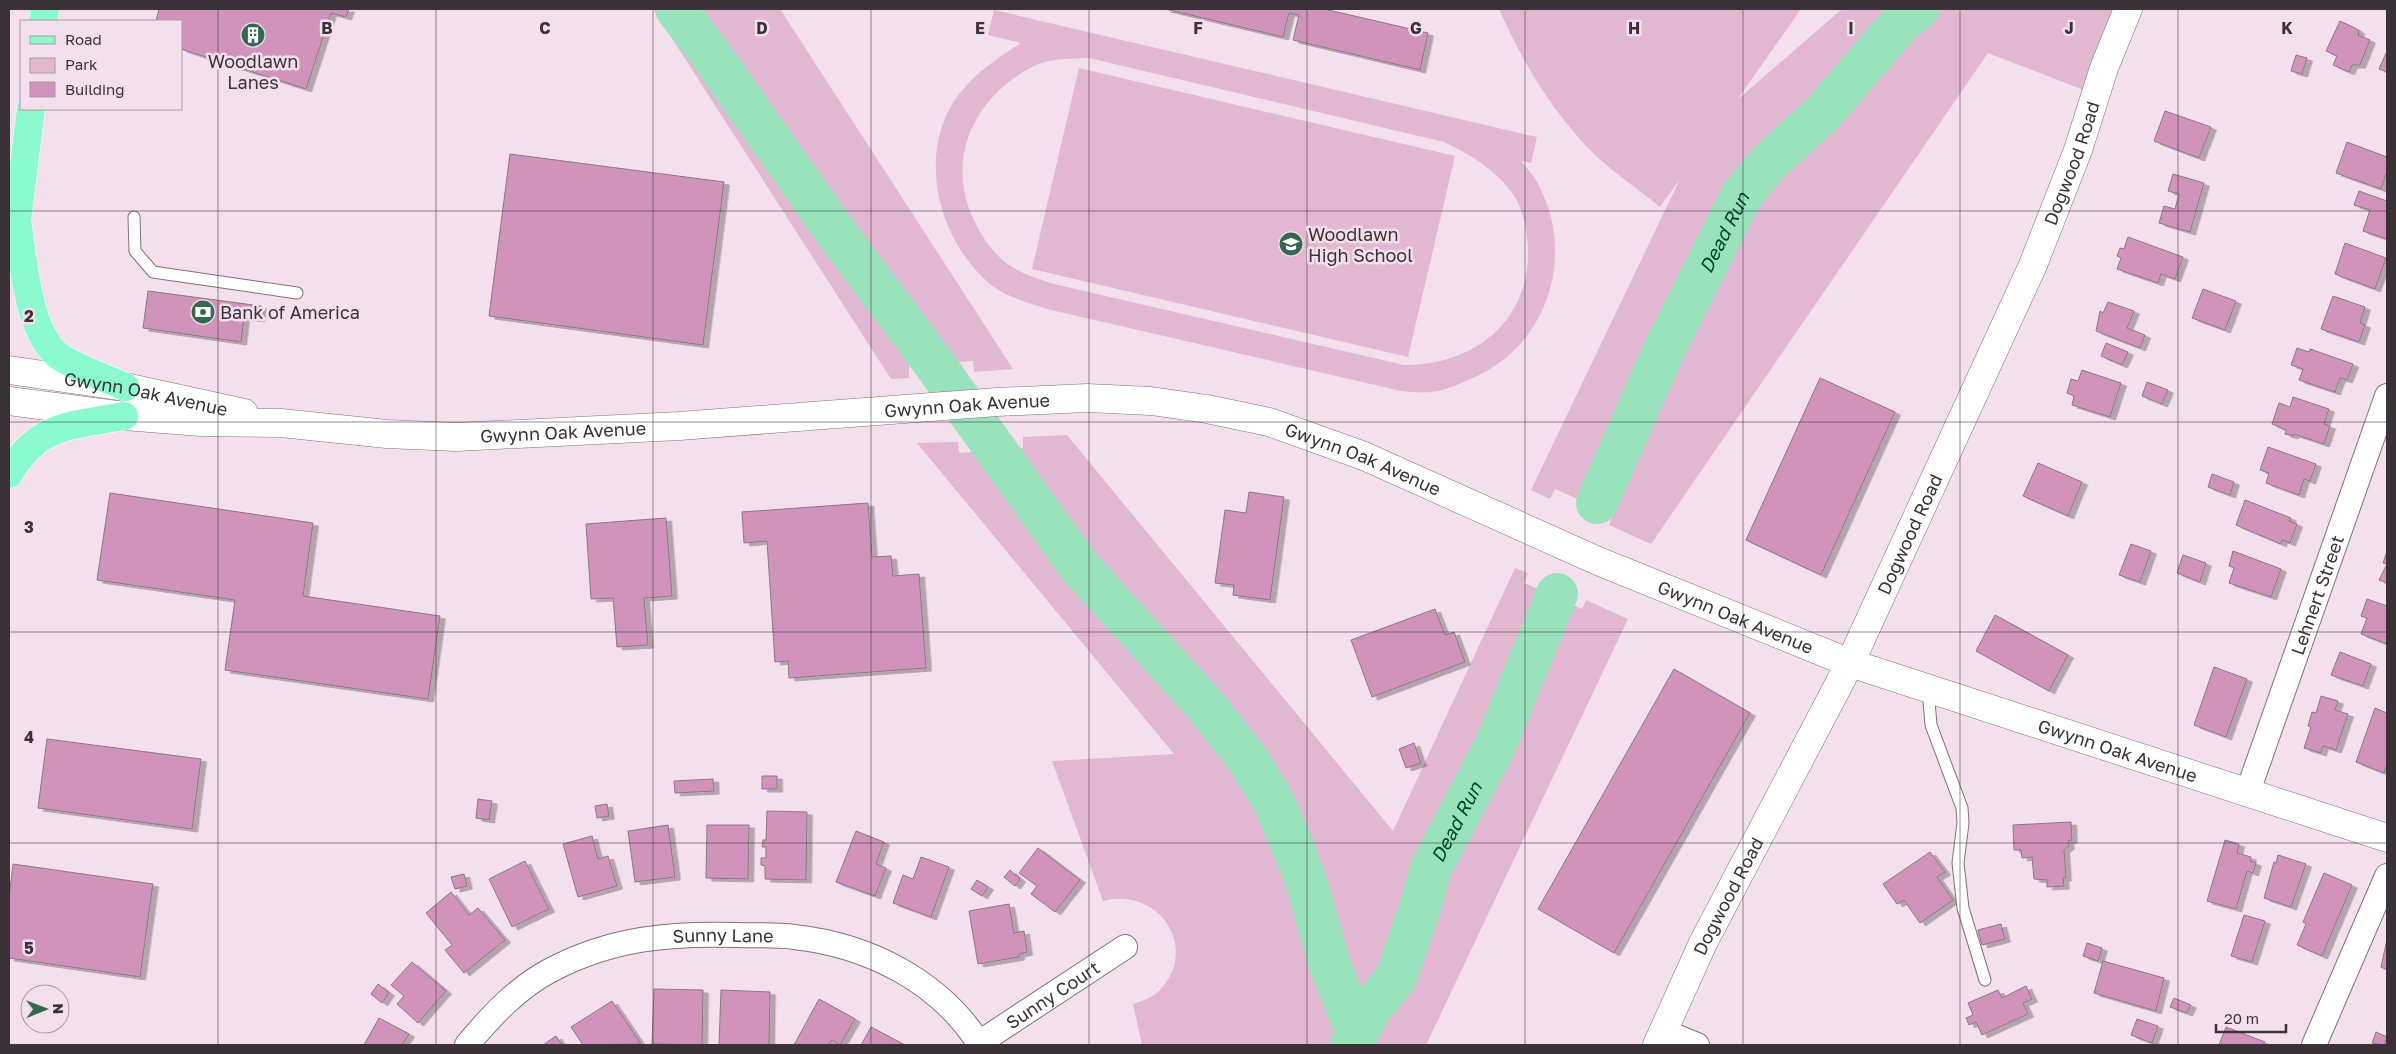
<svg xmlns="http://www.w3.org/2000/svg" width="2396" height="1054" font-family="'Golos Text',sans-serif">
	<defs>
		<filter id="shadow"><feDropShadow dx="5.5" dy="3" stdDeviation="0" flood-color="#0004"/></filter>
	</defs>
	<rect width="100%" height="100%" fill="#f4e0ec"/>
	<path fill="#e1b7d1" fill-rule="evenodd" d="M653,9h127l233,360 -39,3 -1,-11 -64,4v13l-18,1z
		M1499,9h302l-64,91 105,-91h282l-30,85 -106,-41 -337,491 -42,-19 4,-10 -58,-26 -5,10 -19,-9 149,-311 -20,28c-22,-18 -46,-34 -66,-53 -42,-42 -71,-91 -95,-145z
		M994,10l543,127 -6,26 -10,-2c5,7 12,13 16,21 39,69 13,159 -58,193 -15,7 -31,15 -47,17 -10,1 -21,0 -31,-1l-354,-82c-18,-6 -41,-12 -56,-24 -49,-41 -73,-120 -40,-179 17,-28 43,-46 70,-63l-33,-8zM1089,58l355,84c27,13 51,27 69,52 10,14 14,37 15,54 2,74 -54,117 -124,117l-350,-81c-15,-5 -32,-10 -45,-19 -17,-12 -29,-31 -37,-49 -27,-62 6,-123 64,-151 16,-7 36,-6 53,-7z
		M1079,68l376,88 -47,201 -376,-88z
		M1067,435l326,396 122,-263 13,5 -4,10 58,26 4,-9 42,19 -202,426h-284l-9,-41c9,-3 18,-6 25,-12 43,-42 2,-106 -55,-91l-51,-140 122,-7 -257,-311 41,-1 1,11 64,-5v-11z"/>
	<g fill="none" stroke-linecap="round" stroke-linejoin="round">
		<g stroke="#98e3bc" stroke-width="42">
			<path d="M676,9l30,39 131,186 96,128 145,203 128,141 42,54 26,42 22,52 13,36 20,73 28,70"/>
			<path id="s1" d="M1597,503l66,-151 79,-157 26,-32 55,-50 80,-93 15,-11"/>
			<path id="s2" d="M1351,1045l20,-37 25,-30 24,-70 11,-40 64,-122 62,-152"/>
		</g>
	</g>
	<path fill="#d192bb" stroke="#8a7883" filter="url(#shadow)" d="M159,9h190l-3,8 -15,-4 -25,76 -125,-40v-28h-25z
		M1165,9h159l104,24 -8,37 -127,-30 6,-25 -10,-2 -6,24z
		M2340,21l15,7 4,3 -1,4 12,5 -10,25h-8l-3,7 -16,-7 4,-9 -11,-5z
		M2387,51v21l-8,-3z
		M2296,55l11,3 -5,16 -11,-3z
		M2165,111l46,16 -12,31 -45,-17z
		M2347,142l40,15v14l-6,18 -45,-16z
		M510,154l214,28 -21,163 -214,-29z
		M2173,174l31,9 -14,49 -31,-9 5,-17 11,3 4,-15 -11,-3z
		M2359,191l28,10v38l-24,-8 7,-21 -16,-5z
		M2128,237l55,20 -8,22 -14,-5 -3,9 -41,-14 4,-11 -4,-2 3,-8 4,1z
		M2345,243l41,15 -11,31 -40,-15z
		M2203,289l33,12 -11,29 -33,-12z
		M148,291l113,15 -2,13 -15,-2 -3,25 -98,-14z
		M2333,296l32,11 -5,16 5,2 -6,17 -38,-13z
		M2108,302l26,9 -7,17 18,7 -5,13 -44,-17 4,-20 3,2z
		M2106,343l22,9 -6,13 -21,-9z
		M2297,348l12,4 1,-3 43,15 -6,16 -7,-2 -5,14 -36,-12 4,-11 -12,-4z
		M2082,370l39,13 -11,34 -38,-12 2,-9 -7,-3 4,-14 7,2z
		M1820,378l75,34 -74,163 -75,-35z
		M2147,382l21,8 -6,14 -20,-8z
		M2293,397l36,12 -5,15 6,2 -6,18 -30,-10 -1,2 -8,-2 1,-4 -14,-6 7,-21 11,4z
		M2268,447l48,17 -6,17 -6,-2 -5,16 -33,-12 3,-10 -9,-3z
		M2038,463l44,19 -14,34 -45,-20z
		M2212,474l22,8 -4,13 -22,-8z
		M1249,492l35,5 -14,103 -37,-5 1,-10 -19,-2 10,-73 21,3z
		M110,493l203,30 -10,73 137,20 -12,83 -203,-29 10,-70 -138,-20z
		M2245,500l46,18 -2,3 8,3 -7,19 -8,-3 -1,4 -45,-19z
		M868,503l4,54 19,-1 2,20 26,-2 7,94 -137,10 -1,-17 -13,1 -8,-121 -23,2 -2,-31z
		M666,518l6,78 -28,2 4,47 -31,2 -4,-49 -22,1 -5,-75z
		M2131,544l20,7 -11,31 -21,-7z
		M2233,551l48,18 -10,28 -42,-14 5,-15 -5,-2z
		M2387,551v32l-8,-3 8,-16 -4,-1z
		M2183,555l23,8 -6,19 -23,-9z
		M2367,599l20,7v38l-26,-10 6,-16 -6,-2z
		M1435,609l10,26 9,-3 11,30 -93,35 -21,-57z
		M1995,615l73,40 -19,36 -73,-40z
		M2340,652l31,12 -8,22 -32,-11z
		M2214,667l33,12 -21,58 -32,-12z
		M1674,669l76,44 -136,240 -76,-44z
		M2321,696l17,5 -3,9 13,4 -12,36 -13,-4 -2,7 -17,-5 7,-21 -3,-1 4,-14 4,1z
		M2375,708l12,5v51l-3,9 -28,-11z
		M47,739l154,20 -9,70 -154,-21z
		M1414,743l7,20 -15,5 -7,-19z
		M762,776h15v13h-15z
		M713,779l1,12 -39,2 -1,-12z
		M478,799l14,2 -3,19 -13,-2z
		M607,804l2,12 -12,2 -2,-12z
		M767,811l40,1 -1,68 -41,-1v-13l-4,-1v-7h5v-11h-4l1,-7h3z
		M2071,822l1,18 -4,1 1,5 -5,4 2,28h-3l1,8 -17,1v-7l-13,-1 -2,-22 -10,1 -1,-8h-7l-1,-25z
		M668,825l7,52 -40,5 -7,-51z
		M707,825h42l-1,54 -42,-1z
		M856,831l28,11 -8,22 10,4 -11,28 -39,-14z
		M592,836l6,23 10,-3 9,30 -39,11 -15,-53z
		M2225,840l14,4 -2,9 14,4 -1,4 6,2 -3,10 -6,-2 -11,38 -29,-8z
		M1038,848l42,32 -25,32 -24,-18 6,-8 -18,-13z
		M1930,852l15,20 -8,5 16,23 -33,23 -16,-23 -7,4 -14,-20z
		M2278,855l28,9 -15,43 -27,-9 10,-36 2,1z
		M921,857l28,10 -18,50 -38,-14 10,-28 10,4z
		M525,861l24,48 -37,18 -23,-48z
		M13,864l140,20 -13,93 -131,-19v-60z
		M1010,870l10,9 -5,7 -11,-9z
		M2324,873l28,12 -30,71 -25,-11 9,-21 -3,-2z
		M464,874l3,12 -12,3 -4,-12z
		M977,880l11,7 -6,9 -11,-7z
		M451,892l18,23 9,-7 27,32 -41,33 -19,-23 7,-5 -26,-32z
		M1009,904l5,29 10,-2 3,21 -8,2v3l-41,7 -9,-53z
		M2244,915l21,6 -13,41 -21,-6z
		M2001,924l4,15 -23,6 -4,-15z
		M2387,939v31l-6,-3z
		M2087,943l15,5 -4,13 -15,-5z
		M2103,961l61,17 -8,33 -62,-18z
		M412,962l34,29 -28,32 -21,-19 7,-8 -13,-11z
		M378,984l11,9 -7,10 -11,-9z
		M2026,986l6,13 -9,4 5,11 -46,21 -6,-13 -7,3 -3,-7 7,-3 -5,-12 30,-13 4,8z
		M654,989l49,1 -1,55 -50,-1z
		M721,990l49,2 -1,53h-50z
		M2174,998l17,7 -4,8 -17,-6z
		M819,999l36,20 -15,26 -8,-5 -4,5h-34z
		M612,1001l29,43 -58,1 -12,-18z
		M379,1018l30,16 -7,11h-38z
		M2137,1019l21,7 -6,17 -21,-8z
		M871,1027l34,18h-44z
		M2226,1027l39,15 -2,3h-44z
		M2376,1032l11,5 -3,8 -12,-2z
		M556,1036l6,9h-19z"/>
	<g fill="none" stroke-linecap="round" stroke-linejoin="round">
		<defs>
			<path id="service" d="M134,217l1,34 18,21 144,21
				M1928,689l3,36 31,83 1,15 -5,40 5,45 22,72"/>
			<g id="minor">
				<path id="s3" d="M2247,794l140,-398"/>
				<path d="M1663,1031l34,14"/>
				<path id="s4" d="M979,1043l146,-96"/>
				<path id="s5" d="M467,1045c24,-29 50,-57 84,-75 61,-32 119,-37 186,-35 19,1 39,-1 57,2 74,8 146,44 186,108"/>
				<path d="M2314,1045l73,-169"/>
			</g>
			<g id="tertiary">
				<path id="s6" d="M9,370l116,17 119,26"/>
				<path id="s7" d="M9,401l115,15 77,6 80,1 106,11 69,3 223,-11 318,-24 90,-4 64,3 56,8 62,13 95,34 234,105 252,102 537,175"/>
				<path id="s8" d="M1657,1045l46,-102 147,-280 183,-398 45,-115 26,-82 24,-59"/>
			</g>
			<path id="primary" d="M43,21l2,-12
				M17,219c6,37 10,118 45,139 19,12 42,19 63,29
				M15,236l16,-127
				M9,474c29,-51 63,-48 115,-58"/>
		</defs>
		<use href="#service" stroke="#82707b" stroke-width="13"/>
		<use href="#minor" stroke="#82707b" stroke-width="26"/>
		<use href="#tertiary" stroke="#82707b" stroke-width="29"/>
		<use href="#primary" stroke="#fff" stroke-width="29"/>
		<use href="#service" stroke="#fff" stroke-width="11"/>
		<use href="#minor" stroke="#fff" stroke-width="24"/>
		<use href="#tertiary" stroke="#fff" stroke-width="28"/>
		<use href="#primary" stroke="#8bface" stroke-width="28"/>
	</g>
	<path fill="none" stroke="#3a3237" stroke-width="1" stroke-opacity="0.55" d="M218,9v1036M436,9v1036M653,9v1036M871,9v1036M1089,9v1036M1307,9v1036M1525,9v1036M1743,9v1036M1960,9v1036M2178,9v1036M9,211h2378M9,422h2378M9,632h2378M9,843h2378"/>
	<defs>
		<symbol id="building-disc" viewBox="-11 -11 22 22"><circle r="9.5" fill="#33694f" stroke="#f4e0ec"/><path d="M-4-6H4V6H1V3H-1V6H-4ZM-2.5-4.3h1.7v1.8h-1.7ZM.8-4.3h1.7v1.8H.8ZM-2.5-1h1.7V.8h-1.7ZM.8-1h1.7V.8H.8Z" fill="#fff"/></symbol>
		<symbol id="school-disc" viewBox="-11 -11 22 22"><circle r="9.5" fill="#33694f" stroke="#f4e0ec"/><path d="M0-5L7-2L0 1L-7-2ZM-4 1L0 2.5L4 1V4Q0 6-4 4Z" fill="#fff"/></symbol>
		<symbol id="bank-disc" viewBox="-11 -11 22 22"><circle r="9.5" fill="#33694f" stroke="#f4e0ec"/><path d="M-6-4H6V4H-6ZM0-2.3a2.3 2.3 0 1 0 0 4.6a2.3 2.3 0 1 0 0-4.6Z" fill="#fff"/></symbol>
	</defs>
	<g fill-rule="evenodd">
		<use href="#building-disc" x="239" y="21" width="28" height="28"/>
		<use href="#school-disc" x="1277" y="230" width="28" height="28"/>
		<use href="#bank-disc" x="189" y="298" width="28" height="28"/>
	</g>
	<g text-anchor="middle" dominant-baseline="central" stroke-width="5" stroke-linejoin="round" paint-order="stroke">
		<g font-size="18" fill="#3a3237" stroke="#f4e0ec" text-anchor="start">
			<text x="253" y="61" text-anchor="middle">Woodlawn<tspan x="253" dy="21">Lanes</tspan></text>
			<text x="1308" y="234">Woodlawn<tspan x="1308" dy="21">High School</tspan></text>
			<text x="220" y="312">Bank of America</text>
		</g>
		<g font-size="18" fill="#3a3237" stroke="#f4e0ec">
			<text stroke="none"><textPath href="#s8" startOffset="975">Dogwood Road</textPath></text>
			<text stroke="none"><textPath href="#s6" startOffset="139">Gwynn Oak Avenue</textPath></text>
			<text stroke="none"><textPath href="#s7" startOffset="961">Gwynn Oak Avenue</textPath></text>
			<text stroke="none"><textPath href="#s7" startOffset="556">Gwynn Oak Avenue</textPath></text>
			<text stroke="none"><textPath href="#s7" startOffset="1366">Gwynn Oak Avenue</textPath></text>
			<text stroke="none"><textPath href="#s8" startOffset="570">Dogwood Road</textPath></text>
			<text stroke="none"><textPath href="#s3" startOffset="211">Lehnert Street</textPath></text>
			<text stroke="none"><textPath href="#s7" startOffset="1771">Gwynn Oak Avenue</textPath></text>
			<text stroke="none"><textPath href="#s7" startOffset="2176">Gwynn Oak Avenue</textPath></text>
			<text stroke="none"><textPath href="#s8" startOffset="165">Dogwood Road</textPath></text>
			<text stroke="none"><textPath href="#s5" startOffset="291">Sunny Lane</textPath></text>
			<text stroke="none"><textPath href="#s4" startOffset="88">Sunny Court</textPath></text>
		</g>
		<g font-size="19" font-style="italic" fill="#02432b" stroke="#f4e0ec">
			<text stroke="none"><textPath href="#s1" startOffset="299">Dead Run</textPath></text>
			<text stroke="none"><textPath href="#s2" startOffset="249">Dead Run</textPath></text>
		</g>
	</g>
	<g font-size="16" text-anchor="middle" font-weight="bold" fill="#3a3237" stroke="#f4e0ec" stroke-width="5" stroke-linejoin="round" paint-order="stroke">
		<text x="327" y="34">B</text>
		<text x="545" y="34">C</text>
		<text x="762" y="34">D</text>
		<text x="980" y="34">E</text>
		<text x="1198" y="34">F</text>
		<text x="1416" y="34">G</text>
		<text x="1634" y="34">H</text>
		<text x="1851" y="34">I</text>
		<text x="2069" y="34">J</text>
		<text x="2287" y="34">K</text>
		<text x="29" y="322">2</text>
		<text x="29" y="533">3</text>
		<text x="29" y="743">4</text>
		<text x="29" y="954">5</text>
	</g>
	<rect width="2396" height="1054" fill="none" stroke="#3a3237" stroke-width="20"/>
	<rect x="20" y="20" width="162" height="90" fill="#f4e0ec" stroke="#aa9aa4"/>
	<rect x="30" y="36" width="25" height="8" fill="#8bface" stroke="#aa9aa4"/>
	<text x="65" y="45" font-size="15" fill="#3a3237">Road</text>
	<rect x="30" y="58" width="25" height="15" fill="#e1b7d1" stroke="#aa9aa4"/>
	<text x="65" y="70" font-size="15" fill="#3a3237">Park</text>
	<rect x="30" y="82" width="25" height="15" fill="#d192bb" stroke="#aa9aa4"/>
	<text x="65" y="95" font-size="15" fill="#3a3237">Building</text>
	<g transform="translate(45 1009) rotate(89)"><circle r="24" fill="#f4e0ec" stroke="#aa9aa4"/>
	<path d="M0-4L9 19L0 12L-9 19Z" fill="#33694f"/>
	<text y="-8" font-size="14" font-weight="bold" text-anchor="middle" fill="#3a3237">N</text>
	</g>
	<path d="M2216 1024v8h70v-8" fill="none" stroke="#3a3237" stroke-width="2.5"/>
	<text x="2224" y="1024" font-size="15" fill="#3a3237" stroke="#f4e0ec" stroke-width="4" paint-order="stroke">20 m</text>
</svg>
